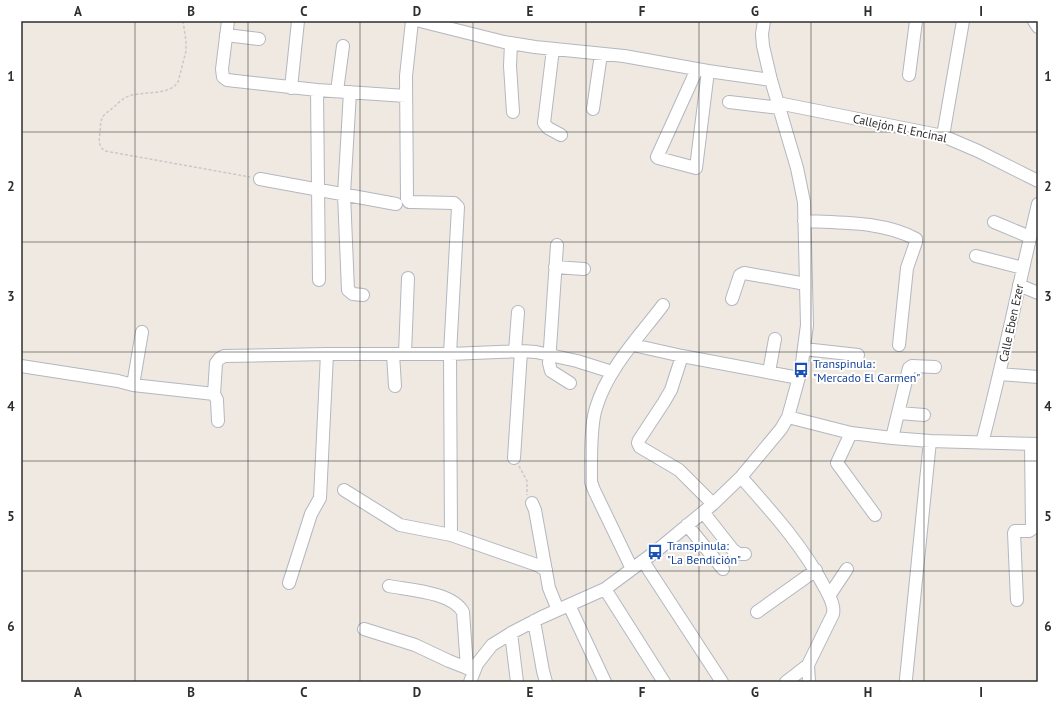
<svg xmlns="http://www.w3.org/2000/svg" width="1059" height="703" font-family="'PT Sans',sans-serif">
	<rect width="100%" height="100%" fill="#efe9e1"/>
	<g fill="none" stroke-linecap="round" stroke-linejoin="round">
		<defs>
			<path id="minor" d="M228,21l-6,48 1,8 4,3 90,10 89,6
				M412,21l-6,55 1,123 2,3h3l42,1 4,4 -8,147 1,181
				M420,21l84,21 31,5 89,9 84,15 63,9
				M1034,21l4,6
				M226,35l33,4
				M511,43l-1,23 3,46
				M553,49l-9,74 4,5 13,7
				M697,69l-40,88 1,1 38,10 12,-97
				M909,75l7,-54
				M291,88l7,-67
				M317,90l2,190
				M337,91l6,-45
				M350,92l-6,102 4,96 5,4 10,1
				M729,102l51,6
				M778,103l165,33 35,15 60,30
				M593,109l8,-55
				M943,136l20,-115
				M260,179l136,25
				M804,221c37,2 79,0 112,18v3l-9,26 -8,77
				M994,222l36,15
				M557,245l-8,118 2,8 19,12
				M976,256l47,12
				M555,267l29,2
				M1019,285l19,8
				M732,299l8,-24 4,-2 62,11
				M633,345l49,11 117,22
				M804,349l54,6
				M515,351l3,-39
				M393,354l2,32
				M405,354l3,-76
				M682,356l-11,34 -7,12 -25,38 -1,3 2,4 39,23 34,34
				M21,366l97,15 15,4 81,9
				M769,372l6,-33
				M1000,374l38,3
				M133,385l9,-53
				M899,413l25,2
				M788,417l63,16 41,5 38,3 108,3
				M218,421l-1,-21 -3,-6 2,-31 3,-4 5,-3 103,-2h123l71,-3 15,1 41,9 35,11
				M851,433l-14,30 38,52
				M892,438l17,-70 3,-2 23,1
				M982,443c21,-79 37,-160 56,-239
				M514,458l7,-107
				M741,477c31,35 62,69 84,111 4,8 10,17 8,26l-25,51 -22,17
				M344,490l56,35 51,10 86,30 9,5
				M532,503l3,7 14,78 9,22
				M703,512l30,38 6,4h6
				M687,525l36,44
				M643,561l79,121
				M632,569l-38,-79 -3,-8c0,-20 -1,-56 5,-74 12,-40 43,-71 67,-103
				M289,583l22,-69 9,-16 7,-144
				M389,586c20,4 63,6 74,26l4,56 7,1
				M605,589l59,93
				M829,596l18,-27
				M1017,600l-3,-67 1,-2h14l3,-2 -1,-85
				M569,605l36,77
				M757,612l59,-42
				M534,621l9,50 3,11
				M364,629l51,16 34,16 18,7
				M511,633l6,49
				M808,665l1,17
				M906,679l24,-238
				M470,682l7,-18 15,-19 21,-13 29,-15 63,-28 50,-37 58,-48 28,-27 40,-48 7,-12 13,-47 6,-45 -3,-123 -7,-34 -26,-88 -8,-34 -1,-12 2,-13"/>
		</defs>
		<use href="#minor" stroke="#b4b7c1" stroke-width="14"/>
		<path stroke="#c9c9c9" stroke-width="1.5" stroke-dasharray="3 2" stroke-linecap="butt" d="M183,21l3,20v10l-8,31c-9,14 -35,9 -49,14 -6,2 -11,7 -15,11 -13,10 -13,9 -14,25 -1,8 -2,14 5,19l145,26
			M519,466l8,15v14"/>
		<use href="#minor" stroke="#fff" stroke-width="12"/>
	</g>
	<path fill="none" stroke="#2e2e2e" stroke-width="1" stroke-opacity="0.55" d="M135,21v661M248,21v661M360,21v661M473,21v661M586,21v661M699,21v661M811,21v661M924,21v661M21,132h1017M21,242h1017M21,352h1017M21,461h1017M21,571h1017"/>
	<defs>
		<symbol id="bus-bare" viewBox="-9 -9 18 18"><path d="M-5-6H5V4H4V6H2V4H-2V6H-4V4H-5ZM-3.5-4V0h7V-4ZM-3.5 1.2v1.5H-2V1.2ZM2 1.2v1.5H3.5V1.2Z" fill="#1a4fb4" stroke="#fff" stroke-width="2.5" paint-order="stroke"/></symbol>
	</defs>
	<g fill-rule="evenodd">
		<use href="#bus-bare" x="790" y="359" width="22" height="22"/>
		<use href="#bus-bare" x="644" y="541" width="22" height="22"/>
	</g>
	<g text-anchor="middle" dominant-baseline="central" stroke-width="4" stroke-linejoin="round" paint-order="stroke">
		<g font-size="12" fill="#2e2e2e" stroke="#fff">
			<text transform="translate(900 128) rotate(12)">Callejón El Encinal</text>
			<text transform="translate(1011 323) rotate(-78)">Calle Eben Ezer</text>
		</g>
		<g font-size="12" fill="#164399" stroke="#fff" text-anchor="start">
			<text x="813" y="363">Transpinula:<tspan x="813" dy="14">"Mercado El Carmen"</tspan></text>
			<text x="667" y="545">Transpinula:<tspan x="667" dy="14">"La Bendición"</tspan></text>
		</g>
	</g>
	<rect width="1059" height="703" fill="none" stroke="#ffffff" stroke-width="44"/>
	<rect x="22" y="22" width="1015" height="659" fill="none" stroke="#2e2e2e" stroke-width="1.5"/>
	<g font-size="13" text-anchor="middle" font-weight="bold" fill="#2e2e2e">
		<text x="78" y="16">A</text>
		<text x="191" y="16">B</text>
		<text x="304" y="16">C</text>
		<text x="417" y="16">D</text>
		<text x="530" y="16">E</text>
		<text x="642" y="16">F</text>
		<text x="755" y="16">G</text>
		<text x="868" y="16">H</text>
		<text x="981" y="16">I</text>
		<text x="11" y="81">1</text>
		<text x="1048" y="81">1</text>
		<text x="11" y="191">2</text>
		<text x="1048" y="191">2</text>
		<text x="11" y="301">3</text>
		<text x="1048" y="301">3</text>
		<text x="11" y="411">4</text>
		<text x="1048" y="411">4</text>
		<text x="11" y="521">5</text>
		<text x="1048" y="521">5</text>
		<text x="11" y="631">6</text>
		<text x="1048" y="631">6</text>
		<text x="78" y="697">A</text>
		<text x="191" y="697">B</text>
		<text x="304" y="697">C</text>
		<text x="417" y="697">D</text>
		<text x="530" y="697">E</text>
		<text x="642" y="697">F</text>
		<text x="755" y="697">G</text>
		<text x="868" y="697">H</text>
		<text x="981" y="697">I</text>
	</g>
</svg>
